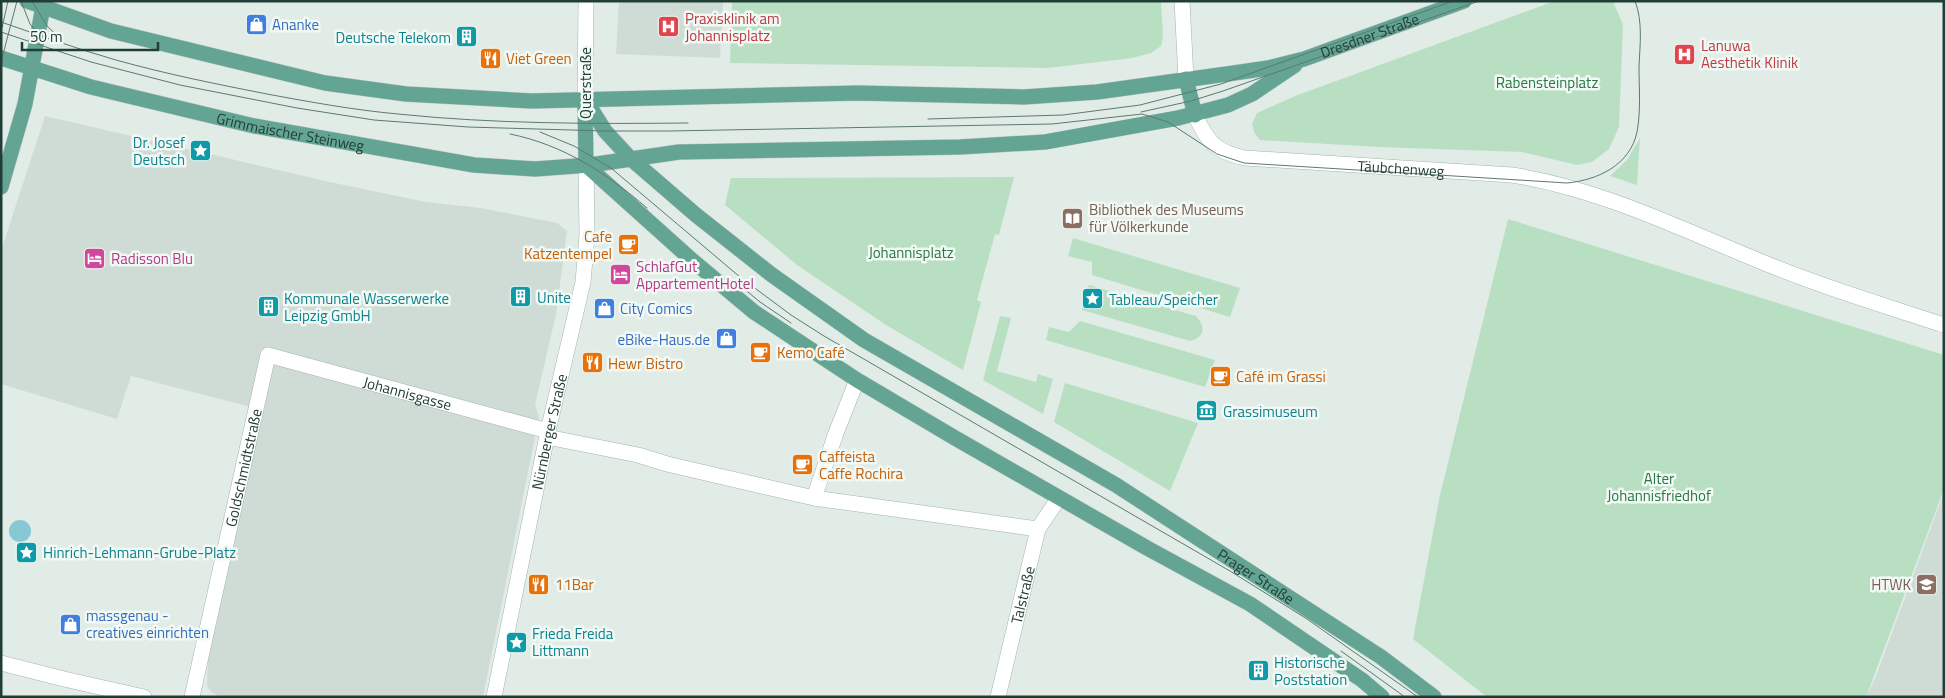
<svg xmlns="http://www.w3.org/2000/svg" width="1945" height="698" font-family="'Titillium Web',sans-serif">
	<rect width="100%" height="100%" fill="#e1ece7"/>
	<path fill="#cfdcd6" d="M619,1h104l-3,57 -104,-4z
		M45,116l285,66 96,20 55,6 76,15 10,8 -11,83 -21,91 4,12 -56,280h-262l-9,-4 -5,-7 1,-30 55,-246 -132,-34 -14,43 -116,-35v-133z
		M1944,492v205h-78l10,-21z"/>
	<path fill="#b9dfc3" d="M732,1h429l2,35 -2,10 -10,7 -19,5 -84,10 -318,-5z
		M1555,1h58l10,24 -4,102 -10,22 -17,13 -15,3 -55,-13 -144,-5 -118,-7 -5,-6 -3,-10 5,-11 38,-17z
		M1640,138l-3,47 -27,-9 17,-16z
		M1014,177l-15,58 -4,-1 -18,66 4,2 -18,68 -77,-45 -89,-60 -72,-60 6,-27z
		M1508,219l436,136v134l-78,208h-379l-74,-58 27,-144z
		M1073,238l167,50 -10,29 -138,-42v-13l-24,-6z
		M1089,285l107,31c10,11 9,21 -6,25l-108,-31z
		M1000,316l11,2 -14,53 39,11 2,-8 15,5 -10,35 -60,-34z
		M1080,321l135,39 -10,27 -159,-47 3,-13 20,5z
		M1065,383l133,40 -28,68 -116,-69z"/>
	<path fill="#86c9d4" d="M9 531a11 11 0 1 1 22 0a11 11 0 1 1-22 0Z"/>
	<g fill="none" stroke-linecap="round" stroke-linejoin="round">
		<defs>
			<g id="minor">
				<path d="M1182,1l4,78"/>
				<path d="M585,99l1,-98"/>
				<path id="s1" d="M1195,115c12,26 20,37 50,43l267,17c91,14 175,57 260,91 56,23 114,40 172,59"/>
				<path d="M547,437l91,18 29,9 147,34 224,31"/>
				<path d="M814,498l22,-65 21,-53"/>
				<path d="M1,663l63,16 80,18"/>
				<path id="s2" d="M192,697l76,-342 280,76"/>
				<path id="s3" d="M494,697l54,-266 35,-149 4,-47 -1,-70"/>
				<path id="s4" d="M998,697l40,-168 21,-31"/>
			</g>
			<g id="major">
				<path id="s5" d="M27,1l84,30 214,52 81,11 126,7 326,-8 166,4 73,-5 137,-19 34,-5 36,-9 160,-58"/>
				<path id="s6" d="M1,58l90,29 163,39 220,39 61,4 55,-4 89,-13 281,-5 85,-5 133,-24 50,-13 24,-11 43,-29"/>
				<path d="M1186,79l9,36"/>
				<path id="s7" d="M585,99l20,32 25,27 66,57 76,60 92,65 252,145 265,172 53,40"/>
				<path d="M585,101l1,64"/>
				<path d="M586,165l107,96 61,51 103,68 98,58 192,110 103,56 112,76 20,17"/>
				<path d="M1,187l24,-83 19,-103"/>
			</g>
		</defs>
		<use href="#minor" stroke="#a3b4ae" stroke-width="16"/>
		<use href="#major" stroke="#c1c9c7" stroke-width="16"/>
		<use href="#minor" stroke="#fff" stroke-width="15"/>
		<use href="#major" stroke="#63a493" stroke-width="15"/>
		<path stroke="#5b7a71" stroke-width="1" d="M21,1l9,23 9,11
			M32,1l15,25 16,15
			M1,22c38,13 76,27 115,38 50,14 100,24 151,34 43,8 87,16 131,20 96,10 194,10 290,9
			M2,28l6,-27
			M1,32l90,30 89,23 117,23 77,12 94,7 137,4h64l383,-7 90,-10 26,8 49,32 27,9 323,20c31,-3 63,-18 70,-51 4,-21 2,-44 2,-66 1,-21 4,-45 -4,-65
			M1,62l16,-61
			M1141,112l50,-11 32,-10 256,-90
			M928,119l135,-4 77,-10 81,-21 232,-83
			M540,132l34,14 37,22 129,109 51,38 33,21 406,235 77,48 111,78
			M510,134c54,11 96,39 137,74
			M737,283l23,19 31,21
			M1341,651l64,46"/>
	</g>
	<defs>
		<symbol id="shop-square" viewBox="-11 -11 22 22"><rect x="-9" y="-9" width="18" height="18" rx="4" fill="#3f7fe0" stroke="#f2f9f5"/><path d="M-5-2.5h2.3a2.7 3.5 0 0 1 5.4 0H5L5.5 6h-11ZM-1.5-2.5h3a1.5 2.3 0 0 0-3 0Z" fill="#fff"/></symbol>
		<symbol id="hospital-square" viewBox="-11 -11 22 22"><rect x="-9" y="-9" width="18" height="18" rx="4" fill="#e0444e" stroke="#f2f9f5"/><path d="M-5-5h3v3.5h4V-5h3V5h-3V1.5h-4V5h-3Z" fill="#fff"/></symbol>
		<symbol id="building-square" viewBox="-11 -11 22 22"><rect x="-9" y="-9" width="18" height="18" rx="4" fill="#0f9aa8" stroke="#f2f9f5"/><path d="M-4-6H4V6H1V3H-1V6H-4ZM-2.5-4.3h1.7v1.8h-1.7ZM.8-4.3h1.7v1.8H.8ZM-2.5-1h1.7V.8h-1.7ZM.8-1h1.7V.8H.8Z" fill="#fff"/></symbol>
		<symbol id="restaurant-square" viewBox="-11 -11 22 22"><rect x="-9" y="-9" width="18" height="18" rx="4" fill="#e8710a" stroke="#f2f9f5"/><path d="M-5-6h1v4h1v-4h1v4h1v-4h1v5L-1.5 .5V6h-2V.5L-5-1ZM5-6V6H3V1.5H1.5Q1.5-4 5-6Z" fill="#fff"/></symbol>
		<symbol id="sight-square" viewBox="-11 -11 22 22"><rect x="-9" y="-9" width="18" height="18" rx="4" fill="#0f9aa8" stroke="#f2f9f5"/><path d="M0-6L1.8-2.2L6-1.7L2.9 1.2L3.7 5.4L0 3.3L-3.7 5.4L-2.9 1.2L-6-1.7L-1.8-2.2Z" fill="#fff"/></symbol>
		<symbol id="library-square" viewBox="-11 -11 22 22"><rect x="-9" y="-9" width="18" height="18" rx="4" fill="#8d6e63" stroke="#f2f9f5"/><path d="M-6-4Q-3-5.5-.7-3.5V5Q-3 3-6 4ZM6-4Q3-5.5 .7-3.5V5Q3 3 6 4Z" fill="#fff"/></symbol>
		<symbol id="cafe-square" viewBox="-11 -11 22 22"><rect x="-9" y="-9" width="18" height="18" rx="4" fill="#e8710a" stroke="#f2f9f5"/><path d="M-5.5-4.5H6V0H3Q3 3.5 0 3.5H-2.5Q-5.5 3.5-5.5 0ZM3-3.2v2h1.7v-2ZM-6 4.5H4V6H-6Z" fill="#fff"/></symbol>
		<symbol id="hotel-square" viewBox="-11 -11 22 22"><rect x="-9" y="-9" width="18" height="18" rx="4" fill="#d1479c" stroke="#f2f9f5"/><path d="M-6-4.5h1.5V1H6V5H4.5V3h-9V5H-6ZM-4 0a1.8 1.8 0 1 1 3.6 0ZM.5 0V-2.5h3Q6-2.5 6 0Z" fill="#fff"/></symbol>
		<symbol id="museum-square" viewBox="-11 -11 22 22"><rect x="-9" y="-9" width="18" height="18" rx="4" fill="#0f9aa8" stroke="#f2f9f5"/><path d="M0-6L6-3V-2H-6V-3ZM-5-1h2V3h-2ZM-1-1h2V3h-2ZM3-1h2V3H3ZM-6 4H6V6H-6Z" fill="#fff"/></symbol>
		<symbol id="university-square" viewBox="-11 -11 22 22"><rect x="-9" y="-9" width="18" height="18" rx="4" fill="#8d6e63" stroke="#f2f9f5"/><path d="M0-5L7-2L0 1L-7-2ZM-4 1L0 2.5L4 1V4Q0 6-4 4Z" fill="#fff"/></symbol>
	</defs>
	<g fill-rule="evenodd">
		<use href="#shop-square" x="244" y="12" width="25" height="25"/>
		<use href="#hospital-square" x="656" y="14" width="25" height="25"/>
		<use href="#building-square" x="454" y="24" width="25" height="25"/>
		<use href="#hospital-square" x="1672" y="42" width="25" height="25"/>
		<use href="#restaurant-square" x="478" y="46" width="25" height="25"/>
		<use href="#sight-square" x="188" y="138" width="25" height="25"/>
		<use href="#library-square" x="1060" y="206" width="25" height="25"/>
		<use href="#cafe-square" x="616" y="232" width="25" height="25"/>
		<use href="#hotel-square" x="82" y="246" width="25" height="25"/>
		<use href="#hotel-square" x="608" y="262" width="25" height="25"/>
		<use href="#building-square" x="508" y="284" width="25" height="25"/>
		<use href="#sight-square" x="1080" y="286" width="25" height="25"/>
		<use href="#building-square" x="256" y="294" width="25" height="25"/>
		<use href="#shop-square" x="592" y="296" width="25" height="25"/>
		<use href="#shop-square" x="714" y="326" width="25" height="25"/>
		<use href="#cafe-square" x="748" y="340" width="25" height="25"/>
		<use href="#restaurant-square" x="580" y="350" width="25" height="25"/>
		<use href="#cafe-square" x="1208" y="364" width="25" height="25"/>
		<use href="#museum-square" x="1194" y="398" width="25" height="25"/>
		<use href="#cafe-square" x="790" y="452" width="25" height="25"/>
		<use href="#sight-square" x="14" y="540" width="25" height="25"/>
		<use href="#restaurant-square" x="526" y="572" width="25" height="25"/>
		<use href="#university-square" x="1914" y="572" width="25" height="25"/>
		<use href="#shop-square" x="58" y="612" width="25" height="25"/>
		<use href="#sight-square" x="504" y="630" width="25" height="25"/>
		<use href="#building-square" x="1246" y="658" width="25" height="25"/>
	</g>
	<g text-anchor="middle" dominant-baseline="central" stroke-width="5" stroke-linejoin="round" paint-order="stroke">
		<g font-size="15" fill="#be3a42" stroke="#f2f9f5" text-anchor="start">
			<text x="685" y="18">Praxisklinik am<tspan x="685" dy="17">Johannisplatz</tspan></text>
			<text x="1701" y="45">Lanuwa<tspan x="1701" dy="17">Aesthetik Klinik</tspan></text>
		</g>
		<g font-size="15" fill="#366cbe" stroke="#f2f9f5" text-anchor="start">
			<text x="272" y="24">Ananke</text>
			<text x="620" y="308">City Comics</text>
			<text x="710" y="339" text-anchor="end">eBike-Haus.de</text>
			<text x="86" y="615">massgenau -<tspan x="86" dy="17">creatives einrichten</tspan></text>
		</g>
		<g font-size="15" fill="#203e36" stroke="#f2f9f5">
			<text stroke="none"><textPath href="#s5" startOffset="1362">Dresdner Straße</textPath></text>
			<text transform="translate(585 83) rotate(-90)">Querstraße</text>
			<text stroke="none"><textPath href="#s6" startOffset="299">Grimmaischer Steinweg</textPath></text>
			<text stroke="none"><textPath href="#s1" startOffset="226">Täubchenweg</textPath></text>
			<text stroke="none"><textPath href="#s2" startOffset="495">Johannisgasse</textPath></text>
			<text stroke="none"><textPath href="#s3" startOffset="271">Nürnberger Straße</textPath></text>
			<text stroke="none"><textPath href="#s2" startOffset="235">Goldschmidtstraße</textPath></text>
			<text stroke="none"><textPath href="#s7" startOffset="829">Prager Straße</textPath></text>
			<text stroke="none"><textPath href="#s4" startOffset="105">Talstraße</textPath></text>
		</g>
		<g font-size="15" fill="#0d838f" stroke="#f2f9f5" text-anchor="start">
			<text x="451" y="37" text-anchor="end">Deutsche Telekom</text>
			<text x="185" y="142" text-anchor="end">Dr. Josef<tspan x="185" dy="17">Deutsch</tspan></text>
			<text x="537" y="297">Unite</text>
			<text x="284" y="298">Kommunale Wasserwerke<tspan x="284" dy="17">Leipzig GmbH</tspan></text>
			<text x="1109" y="299">Tableau/Speicher</text>
			<text x="1223" y="411">Grassimuseum</text>
			<text x="43" y="552">Hinrich-Lehmann-Grube-Platz</text>
			<text x="532" y="633">Frieda Freida<tspan x="532" dy="17">Littmann</tspan></text>
			<text x="1274" y="662">Historische<tspan x="1274" dy="17">Poststation</tspan></text>
		</g>
		<g font-size="15" fill="#c56008" stroke="#f2f9f5" text-anchor="start">
			<text x="506" y="58">Viet Green</text>
			<text x="612" y="236" text-anchor="end">Cafe<tspan x="612" dy="17">Katzentempel</tspan></text>
			<text x="777" y="352">Kemo Café</text>
			<text x="608" y="363">Hewr Bistro</text>
			<text x="1236" y="376">Café im Grassi</text>
			<text x="819" y="456">Caffeista<tspan x="819" dy="17">Caffe Rochira</tspan></text>
			<text x="555" y="584">11Bar</text>
		</g>
		<g font-size="15" fill="#297747" stroke="#f2f9f5">
			<text x="1547" y="82">Rabensteinplatz</text>
			<text x="911" y="252">Johannisplatz</text>
			<text x="1659" y="478">Alter<tspan x="1659" dy="17">Johannisfriedhof</tspan></text>
		</g>
		<g font-size="15" fill="#785e54" stroke="#f2f9f5" text-anchor="start">
			<text x="1089" y="209">Bibliothek des Museums<tspan x="1089" dy="17">für Völkerkunde</tspan></text>
			<text x="1911" y="584" text-anchor="end">HTWK</text>
		</g>
		<g font-size="15" fill="#b23c85" stroke="#f2f9f5" text-anchor="start">
			<text x="111" y="258">Radisson Blu</text>
			<text x="636" y="266">SchlafGut<tspan x="636" dy="17">AppartementHotel</tspan></text>
		</g>
	</g>
	<rect width="1945" height="698" fill="none" stroke="#203e36" stroke-width="5"/>
	<path d="M22 42v8h136v-8" fill="none" stroke="#203e36" stroke-width="2.5"/>
	<text x="30" y="42" font-size="15" fill="#203e36" stroke="#f2f9f5" stroke-width="4" paint-order="stroke">50 m</text>
</svg>
